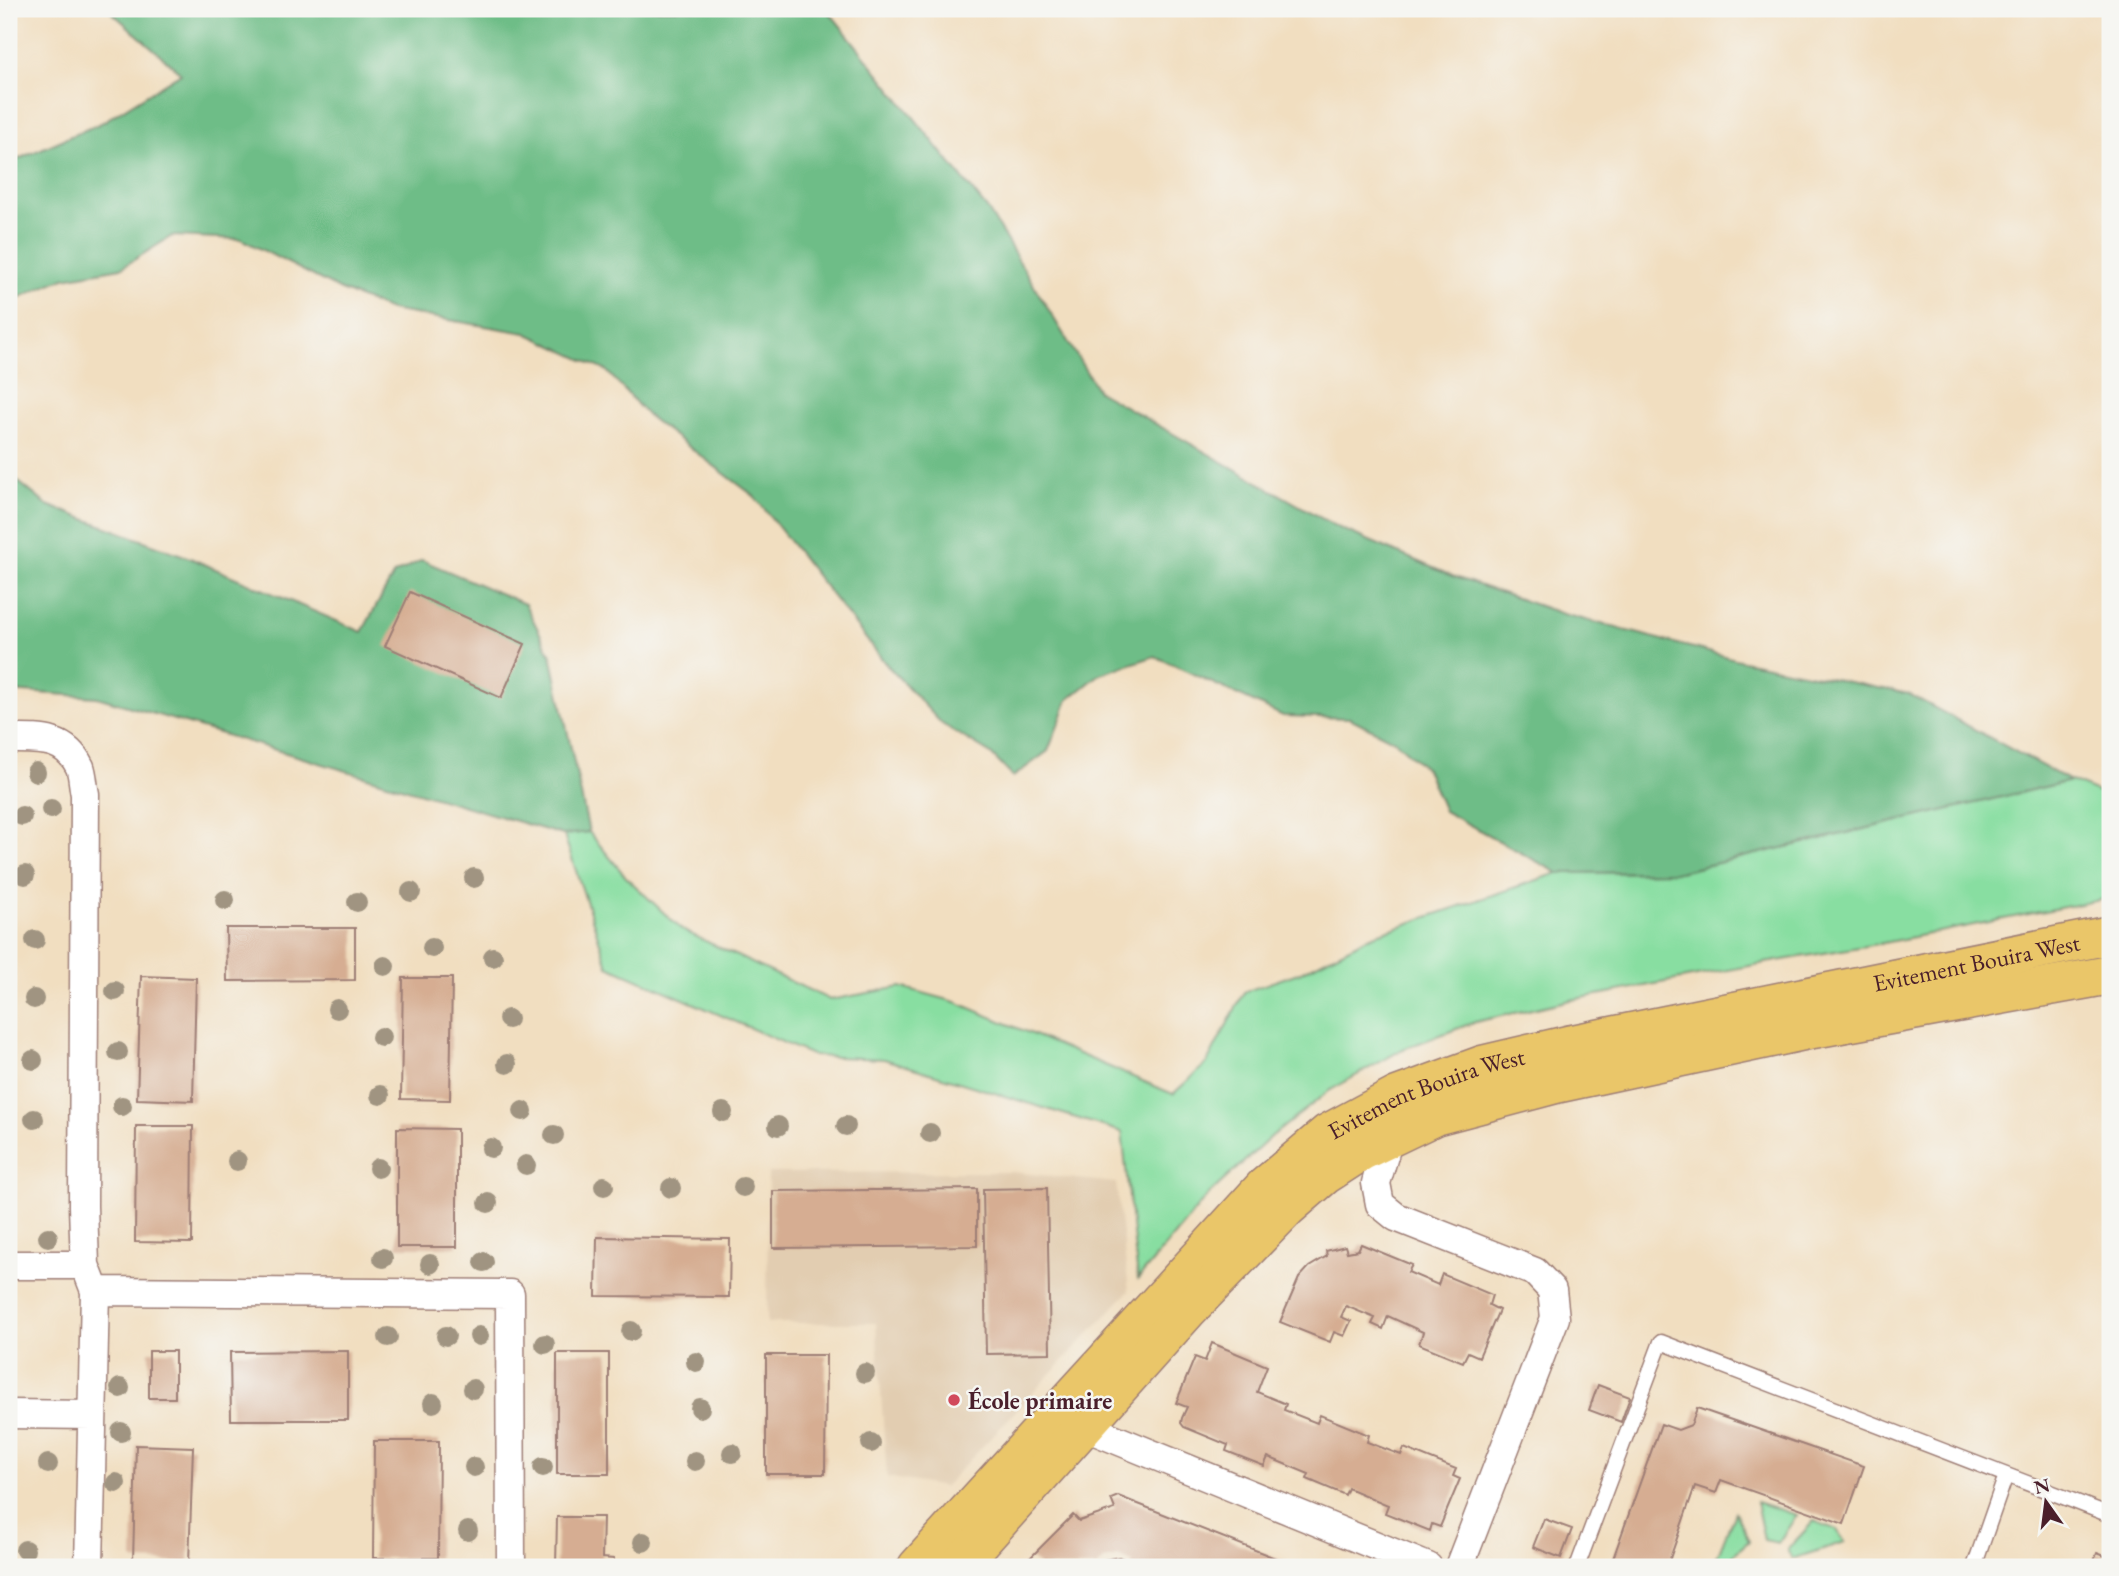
<svg xmlns="http://www.w3.org/2000/svg" width="2119" height="1576" font-family="'EB Garamond',serif">
	<rect width="100%" height="100%" fill="#f6f6f2"/>
	<filter id="ink" filterUnits="userSpaceOnUse"><feTurbulence type="fractalNoise" baseFrequency=".0143" numOctaves="2"/><feDisplacementMap in="SourceGraphic" scale="14" xChannelSelector="R" yChannelSelector="G"/><feConvolveMatrix kernelMatrix="1 2 1 2 8 2 1 2 1" color-interpolation-filters="sRGB"/></filter>
	<filter id="wash" filterUnits="userSpaceOnUse"><feTurbulence type="fractalNoise" baseFrequency=".00686" numOctaves="4" result="noise"/><feDisplacementMap in="SourceGraphic" scale="28" xChannelSelector="R" yChannelSelector="G"/><feGaussianBlur stdDeviation="1.57" result="paint"/><feColorMatrix in="noise" values="0 0 0 0 0 0 0 0 0 0 0 0 0 0 0 0 0 1.4 0 .05"/><feComposite in="paint" operator="in"/></filter>
	<g filter="url(#wash)">
		<rect width="100%" height="100%" fill="#f1dec0"/>
		<path fill="#e2cdb1" d="M1011,1172l105,11 13,108 -185,196 -57,-10 -11,-154h-109l1,-150z"/>
		<path fill="#88dea1" stroke="#697e66" stroke-width="2" d="M2070,781l40,16v101l-227,45 -118,20 -194,37 -96,22 -72,27 -74,42 -57,45 -64,59 -70,84 -16,-147 -238,-73 -70,-3 -206,-90 -44,-131 25,-3 37,45 56,53 148,70 71,-13 55,15 217,92 34,-31 37,-71 57,-20 70,-36 187,-63 121,-1z
			M1756,1502l41,13 -19,28 -14,-3z
			M1735,1512l14,29 -15,13 -3,13h-18z
			M1814,1521l23,9 8,12 -53,17 -5,-9z"/>
		<path fill="#6ebd87" stroke="#5c6e59" stroke-width="2" d="M108,9h719l161,201 110,181 239,136 115,49 111,38 180,47 166,33 161,87 -391,91 -121,1 -114,-62 -18,-42 -31,-28 -45,-23 -67,-2 -128,-60 -55,18 -32,26 -20,51 -35,26 -22,-23 -49,-30 -56,-60 -132,-168 -106,-80 -41,-45 -81,-38 -136,-23 -49,-20 -100,-51 -69,-3 -51,32 -57,10 -55,24v-139l92,-40 80,-50z
			M9,474l38,31 143,53 172,74 32,-58 28,-14 103,44 26,51 38,177 -26,3 -466,-138 -88,-6z"/>
		<g id="blocks">
			<path fill="#d6ad92" d="M410,592l115,52 -24,54 -116,-52z
				M226,928h129v52l-128,1z
				M141,976l55,2 -3,123 -56,-2z
				M403,978h49l-2,122 -49,-1z
				M136,1126h57l-1,117 -57,-1z
				M397,1128l60,1v118h-60z
				M1047,1188l3,165 -64,1 -3,-165z
				M977,1189v57l-204,2v-57z
				M597,1237l133,2 -1,58 -133,-1z
				M1361,1244l51,21 -4,7 30,13 4,-11 50,21 -3,10 10,5 -20,47 -11,-5 -5,10 -44,-18 4,-12 -35,-16 -5,13 -11,-5 3,-6 -29,-12 -5,11 10,4 -7,15 -10,-4 -4,10 -50,-20 19,-44 10,-11 18,-11 -1,-5 19,-5 2,6 11,-2z
				M1212,1343l55,23 -10,26 29,12 -2,6 33,13 3,-8 49,20 -2,7 34,13 3,-7 52,21 -3,7 7,3 -20,48 -8,-3 -2,7 -45,-18 3,-8 -40,-17 -3,7 -38,-16 2,-5 -41,-17 -4,9 -38,-15 2,-6 -44,-18 -3,-4 1,-5 5,-11 -11,-4 19,-46 10,4z
				M149,1351h26v47h-26z
				M348,1351v69h-117l-1,-68z
				M557,1353h52v121h-52z
				M766,1355h60l-1,119h-59z
				M1598,1385l32,12 -9,25 -32,-12z
				M1697,1408l167,58 -20,58 -123,-44 -5,13 -21,-7 -28,81h-57l51,-143 17,6 13,-5z
				M374,1441h65l-1,117h-65z
				M136,1445l57,2 -4,116 -56,-2z
				M1118,1496l180,71h-167l2,-4 -14,-6 -15,3 -7,7h-57l-10,-9 43,-43 6,6 36,-12 -4,-10z
				M557,1517h46l-1,41 12,1v8h-58z
				M1544,1519l28,10 -11,29 -28,-11z
				M2097,1553l13,5v9h-18z"/>
		</g>
	</g>
	<g filter="url(#ink)">
		<use href="#blocks" fill-opacity="0" stroke="#9e7e76" stroke-width="2"/>
		<g fill="none" stroke-linecap="round" stroke-linejoin="round">
			<defs>
				<path id="service" d="M1577,1567l84,-225 449,173
					M1974,1567l32,-92"/>
				<path id="minor" d="M9,739c29,0 56,-3 71,28 3,8 3,19 5,27l-2,412 2,59 10,26 -6,276
					M1389,1138l-13,45 4,21 16,13 139,55 17,18 3,28 -96,249
					M9,1265h76
					M95,1291l415,3 1,273
					M9,1414l82,1
					M1083,1426l345,141"/>
				<g id="trunk">
					<path id="s1" d="M917,1567l346,-379 65,-55 69,-37 85,-31 90,-21 538,-109"/>
					<path d="M958,1567l229,-256 100,-103 38,-33 37,-24 73,-35 121,-32 257,-55 297,-54"/>
				</g>
			</defs>
			<use href="#service" stroke="#9e7e76" stroke-width="17"/>
			<use href="#minor" stroke="#9e7e76" stroke-width="31"/>
			<use href="#trunk" stroke="#9e7e76" stroke-width="41"/>
			<use href="#service" stroke="#fff" stroke-width="14"/>
			<use href="#minor" stroke="#fff" stroke-width="28"/>
			<use href="#trunk" stroke="#eac669" stroke-width="38"/>
		</g>
		<g fill="#a09481">
			<circle cx="36" cy="772" r="10"/>
			<circle cx="51" cy="809" r="10"/>
			<circle cx="22" cy="816" r="10"/>
			<circle cx="25" cy="875" r="10"/>
			<circle cx="474" cy="878" r="10"/>
			<circle cx="411" cy="892" r="10"/>
			<circle cx="225" cy="900" r="10"/>
			<circle cx="357" cy="902" r="10"/>
			<circle cx="35" cy="940" r="10"/>
			<circle cx="432" cy="948" r="10"/>
			<circle cx="493" cy="957" r="10"/>
			<circle cx="385" cy="966" r="10"/>
			<circle cx="115" cy="991" r="10"/>
			<circle cx="34" cy="999" r="10"/>
			<circle cx="337" cy="1009" r="10"/>
			<circle cx="508" cy="1019" r="10"/>
			<circle cx="381" cy="1037" r="10"/>
			<circle cx="118" cy="1052" r="10"/>
			<circle cx="33" cy="1060" r="10"/>
			<circle cx="507" cy="1064" r="10"/>
			<circle cx="380" cy="1095" r="10"/>
			<circle cx="122" cy="1106" r="10"/>
			<circle cx="523" cy="1111" r="10"/>
			<circle cx="723" cy="1112" r="10"/>
			<circle cx="34" cy="1119" r="10"/>
			<circle cx="778" cy="1126" r="10"/>
			<circle cx="846" cy="1126" r="10"/>
			<circle cx="930" cy="1133" r="10"/>
			<circle cx="554" cy="1135" r="10"/>
			<circle cx="491" cy="1148" r="10"/>
			<circle cx="237" cy="1161" r="10"/>
			<circle cx="526" cy="1165" r="10"/>
			<circle cx="378" cy="1168" r="10"/>
			<circle cx="604" cy="1186" r="10"/>
			<circle cx="743" cy="1187" r="10"/>
			<circle cx="671" cy="1188" r="10"/>
			<circle cx="488" cy="1203" r="10"/>
			<circle cx="48" cy="1237" r="10"/>
			<circle cx="383" cy="1258" r="10"/>
			<circle cx="484" cy="1262" r="10"/>
			<circle cx="430" cy="1264" r="10"/>
			<circle cx="631" cy="1331" r="10"/>
			<circle cx="446" cy="1336" r="10"/>
			<circle cx="479" cy="1336" r="10"/>
			<circle cx="388" cy="1337" r="10"/>
			<circle cx="545" cy="1344" r="10"/>
			<circle cx="696" cy="1362" r="10"/>
			<circle cx="865" cy="1373" r="10"/>
			<circle cx="120" cy="1388" r="10"/>
			<circle cx="473" cy="1389" r="10"/>
			<circle cx="433" cy="1403" r="10"/>
			<circle cx="700" cy="1408" r="10"/>
			<circle cx="121" cy="1432" r="10"/>
			<circle cx="871" cy="1443" r="10"/>
			<circle cx="732" cy="1453" r="10"/>
			<circle cx="695" cy="1461" r="10"/>
			<circle cx="48" cy="1464" r="10"/>
			<circle cx="474" cy="1467" r="10"/>
			<circle cx="543" cy="1467" r="10"/>
			<circle cx="116" cy="1483" r="10"/>
			<circle cx="468" cy="1531" r="10"/>
			<circle cx="643" cy="1542" r="10"/>
			<circle cx="25" cy="1550" r="10"/>
		</g>
	</g>
	<circle fill="#d1495b" stroke="#f6f6f2" stroke-width="2.5" cx="954" cy="1400" r="7"/>
	<g text-anchor="middle" dominant-baseline="central" stroke-width="5" stroke-linejoin="round" paint-order="stroke">
		<g font-size="24" fill="#4a1f2b" stroke="#f6f6f2">
			<text stroke="none"><textPath href="#s1" startOffset="1272">Evitement Bouira West</textPath></text>
			<text stroke="none"><textPath href="#s1" startOffset="705">Evitement Bouira West</textPath></text>
		</g>
		<g font-size="24" font-weight="bold" fill="#4a1f2b" stroke="#f6f6f2" text-anchor="start">
			<text x="968" y="1400">École primaire</text>
		</g>
	</g>
	<rect width="2119" height="1576" fill="none" stroke="#f6f6f2" stroke-width="35"/>
	<g transform="translate(2046 1502) rotate(346)" stroke="#f6f6f2" stroke-width="5" paint-order="stroke">
	<path d="M0-5L12 26L0 18L-12 26Z" fill="#4a1f2b"/>
	<text y="-10" font-size="19" font-weight="bold" text-anchor="middle" fill="#4a1f2b">N</text>
	</g>
</svg>
